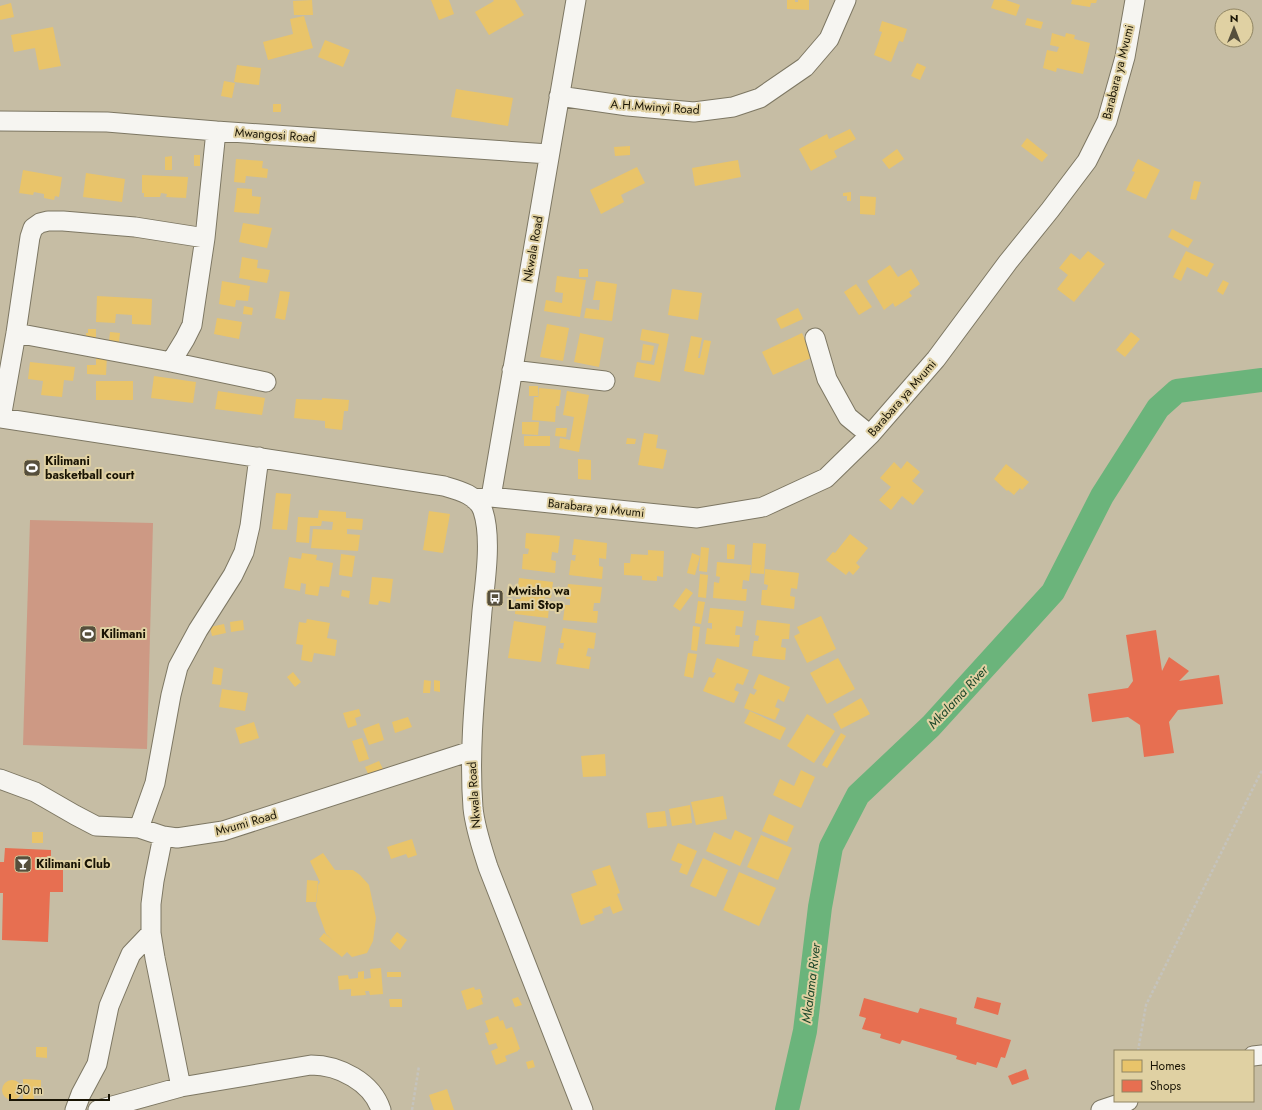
<svg xmlns="http://www.w3.org/2000/svg" width="1262" height="1110" font-family="Jost,sans-serif">
	<rect width="100%" height="100%" fill="#c6bda4"/>
	<path fill="#cd9984" d="M30,520l123,3 -6,226 -124,-4z"/>
	<path fill="#e9c46a" d="M312,0l1,15h-19l-1,-14z
		M431,0h18l5,14 -15,6z
		M493,0h22l9,15 -35,20 -14,-23 19,-11z
		M787,0h8v2h3v-2h11v10l-22,-1z
		M994,0h12l14,5 -4,11 -25,-8z
		M1072,0h25l-1,3h-5l-1,4 -19,-3z
		M11,3l3,14 -14,3v-14z
		M304,16l9,32 -45,12 -5,-18 30,-8 -3,-15z
		M1027,18l16,4 -2,7 -16,-4z
		M882,21l25,8 -4,13 -4,-1 -8,21 -17,-7 8,-23 -3,-1z
		M53,27l8,39 -22,4 -4,-22 -21,4 -3,-17z
		M1052,33l13,4 1,-4 9,2 -1,4 16,4 -7,31 -26,-6 -1,4 -13,-4 4,-18 10,2 2,-5 -9,-2z
		M325,40l25,10 -7,17 -25,-10z
		M917,63l9,4 -6,13 -9,-4z
		M237,65l24,3 -2,17 -25,-3z
		M224,81l11,2 -3,15 -11,-2z
		M456,89l57,9 -5,28 -57,-9z
		M273,104h8v8h-8z
		M850,129l6,10 -22,12 3,6 -26,14 -12,-22 28,-15 2,5z
		M1027,138l21,17 -6,7 -21,-16z
		M630,146v9l-15,1 -1,-9z
		M897,149l7,10 -15,10 -7,-9z
		M194,155h6v11h-6z
		M172,156v14h-7v-13z
		M236,159l27,2 -1,7 6,1 -1,9 -21,-2 -1,7 -11,-1z
		M1138,159l22,11 -14,29 -20,-9 9,-18 -3,-1z
		M738,160l3,17 -46,9 -3,-18z
		M637,167l8,16 -24,12 3,7 -23,12 -11,-24z
		M23,170l39,7 -3,20 -4,-1 -1,4 -10,-2v-4l-10,-2 -1,3 -14,-2z
		M86,173l39,6 -3,23 -39,-5z
		M142,175l46,2 -2,21 -20,-1 1,-3 -6,-1 -1,4h-16v-4h-2z
		M1194,181l7,1 -5,18 -6,-1z
		M237,188l15,1v7l9,1 -2,17 -25,-2z
		M851,192v9h-4v-5h-4v-3z
		M860,196l16,1 -1,18 -15,-1z
		M243,223l29,5 -5,20 -28,-6z
		M1172,229l21,11 -5,8 -20,-11z
		M1088,251l17,13 -31,38 -17,-13 11,-14 -9,-7 12,-15 9,7z
		M1186,251l28,13 -7,13 -20,-10 -6,14 -8,-4z
		M242,257l16,3 -1,8 13,2 -3,13 -28,-5z
		M890,265l8,12 13,-8 9,15 -11,8 3,4 -17,11 -2,-4 -9,7 -17,-29z
		M579,269h9v8h-9z
		M557,276l29,4 -6,37 -36,-6 2,-11 16,3 1,-10 -8,-1z
		M1223,280l6,3 -6,12 -6,-4z
		M222,281l28,5 -2,15 -12,-1 -1,7 -16,-3z
		M596,281l21,3 -5,37 -28,-3 2,-10 13,2 1,-10h-7z
		M856,284l16,23 -13,8 -15,-23z
		M672,289l30,4 -4,27 -30,-5z
		M280,291l10,1 -5,28 -10,-2z
		M97,296l55,3 -1,26 -19,-1v-9l-16,-1 -1,9 -19,-1z
		M244,306l9,2 -1,7 -9,-1z
		M798,308l5,11 -22,10 -5,-10z
		M217,318l25,4 -3,17 -25,-5z
		M547,324l22,4 -6,33 -23,-4z
		M88,329h8v12h-10v-8h2z
		M642,329l27,5 -9,48 -26,-5 3,-15 17,3 5,-21 -19,-4z
		M110,332l10,1 -1,9 -10,-1z
		M1131,332l9,7 -15,18 -9,-7z
		M580,333l24,5 -5,29 -25,-5z
		M802,333l11,24 -40,18 -11,-23z
		M691,336l11,2 -4,20h2l4,-18 7,1 -7,34 -20,-4z
		M643,344l11,2 -3,15 -10,-1z
		M96,354l11,1 -1,20 -19,-1v-9h9z
		M30,362l45,5 -2,14 -9,-1 -2,17 -21,-2 2,-14 -15,-2z
		M154,376l42,6 -3,21 -42,-5z
		M96,381h37v19h-37z
		M529,386h9v10h-9z
		M539,388l22,2 -2,16h-3l-1,16 -23,-2 2,-23h4v3z
		M218,391l47,7 -3,17 -47,-6z
		M567,391l22,4 -10,57 -20,-4 1,-10 10,2 4,-23 -11,-2z
		M322,398l27,2 -1,11h-4l-2,19 -17,-2v-7l-31,-3 2,-19 26,1z
		M522,422h17l-1,13 -16,-1z
		M556,428h11l-1,9 -11,-1z
		M644,433l14,2 -2,13 11,2 -4,19 -25,-4z
		M524,436h26v10h-26z
		M627,438l9,1 -1,5h-9z
		M578,459l13,1v20l-13,-1z
		M907,461l13,11 -8,9 12,10 -11,14 -11,-9 -11,14 -12,-10 12,-13 -11,-9 14,-16 7,7z
		M1006,464l23,18 -7,8 -2,-2 -6,7 -6,-5 -1,1 -13,-12z
		M276,493l15,1 -4,36 -15,-1z
		M319,510l27,2v6l17,1 -1,11 -15,-1v5l13,1 -2,16 -47,-3 2,-19 19,1 1,-8 -11,-1 -1,5h-11l-1,17 -13,-1 2,-25 20,1z
		M429,511l21,3 -7,39 -20,-3z
		M526,533l34,3 -2,17 -6,-1 -1,8 5,1 -1,12 -33,-4 1,-15h5l1,-5 -4,-1z
		M850,534l18,14 -12,15 4,4 -7,8 -4,-4 -3,4 -20,-15 7,-8 2,1z
		M574,539l33,4 -1,16 -7,-1v8l4,1 -1,12 -33,-4 2,-15 4,1 1,-6h-4z
		M753,543l13,1 -2,30 -13,-1z
		M727,544l8,1 -1,14h-7z
		M701,547l8,1 -2,24 -8,-1z
		M648,550l16,1 -1,26 -6,-1v5l-15,-1v-4l-18,-1v-12h6l1,-9 17,1z
		M302,553l15,2 -1,5 17,3 -4,24 -9,-1 -2,10 -13,-2 1,-10 -5,-1 -1,8 -16,-3 5,-31 12,2z
		M692,553l8,3 -5,19 -8,-2z
		M341,554l14,2 -3,21 -13,-2z
		M717,562l34,3 -2,16 -6,-1 -1,9h5l-1,12 -33,-3 1,-16 5,1 1,-6 -4,-1z
		M765,569l34,4 -2,16 -6,-1 -1,8 5,1 -1,12 -33,-4 1,-15h5l1,-5 -4,-1z
		M700,574l8,1 -2,23 -8,-1z
		M372,577l21,2 -3,24 -11,-2 -1,4 -9,-1z
		M519,578l34,4 -2,16 -6,-1 -1,8 5,1 -1,12 -33,-4 1,-15h5v-5l-4,-1z
		M568,584l34,3 -2,16h-6l-1,8h5l-1,12 -34,-3 2,-15h5v-6h-4z
		M686,588l7,5 -13,18 -7,-5z
		M342,590l8,1 -1,7 -8,-2z
		M698,601l7,1 -4,22 -6,-1z
		M710,608l34,3 -2,16 -6,-1 -1,9h5l-1,12 -34,-3 2,-16 5,1v-6h-4z
		M821,616l15,33 -29,14 -13,-27 6,-3 -3,-6z
		M307,619l23,4 -3,15 10,2 -2,16 -21,-3 -2,9 -11,-2 2,-15 -7,-1 3,-22 7,1z
		M243,620l1,10 -13,2 -1,-10z
		M757,620l33,4 -1,15h-7l-1,8 5,1 -1,12 -33,-4 2,-15h4l1,-5 -4,-1z
		M514,621l32,5 -5,36 -33,-4z
		M224,624l2,9 -14,3 -2,-9z
		M693,626l7,1 -3,24 -6,-1z
		M563,628l33,5 -2,16 -6,-1 -2,8 5,1 -2,12 -33,-5 3,-16 4,1 1,-6h-4z
		M688,653l9,1 -4,24 -9,-2z
		M717,658l32,12 -6,15 -6,-2 -3,7 5,2 -5,11 -31,-12 6,-14 4,1 3,-5 -4,-1z
		M838,658l17,31 -28,15 -17,-31z
		M214,667l9,2 -2,16 -9,-1z
		M293,672l8,10 -6,5 -8,-10z
		M759,674l31,13 -6,15 -6,-3 -3,8 5,2 -5,11 -31,-12 6,-15 4,2 3,-5 -4,-2z
		M424,680l7,1 -1,12h-7z
		M434,680l6,1v11l-6,-1z
		M222,689l26,4 -3,18 -26,-4z
		M861,698l9,16 -29,15 -8,-15z
		M359,709l2,7 -6,2 2,7 -9,3 -5,-15z
		M750,711l36,17 -6,12 -36,-17z
		M807,714l28,17 -21,32 -27,-17z
		M408,717l4,10 -17,6 -3,-11z
		M254,722l5,16 -19,6 -5,-16z
		M379,723l5,17 -15,5 -6,-16z
		M841,733l5,3 -19,32 -5,-3z
		M362,738l7,21 -10,3 -7,-21z
		M605,754l1,22 -23,1 -2,-21z
		M379,761l4,8 -14,7 -4,-9z
		M801,770l14,7 -14,31 -28,-13 7,-16 14,7z
		M723,796l4,23 -31,6 -5,-23z
		M690,805l2,18 -20,3 -3,-17z
		M665,811l2,15 -19,2 -2,-15z
		M769,814l25,12 -7,16 -25,-11z
		M735,830l17,8 -12,28 -34,-15 8,-19 17,8z
		M32,832h11v11h-11z
		M761,835l31,13 -14,32 -31,-13z
		M412,839l5,16 -9,3 -2,-4 -15,5 -4,-12z
		M678,843l19,8 -10,24 -8,-3 3,-8 -11,-4z
		M323,853l12,17h18l7,5 9,10 7,33 -3,23 -6,12 -15,4 -5,-5 -5,5 -23,-18 5,-6 10,8 -8,-7 -10,-28 2,-21 2,-3 -10,-21z
		M703,858l25,12 -12,27 -26,-11z
		M610,865l10,28 -3,1 6,16 -10,4 -3,-8 -8,3 1,4 -9,3 1,4 -14,5 -10,-31 26,-9 -5,-14z
		M739,872l37,16 -17,38 -36,-16z
		M307,880l11,1 -2,21h-10z
		M397,932l10,8 -7,10 -10,-9z
		M381,968l2,26 -13,1 -1,-4h-4l1,4 -15,1v-7l-12,1 -1,-14 10,-1 1,4 9,-1v-6l6,-1v8l7,-1 -1,-9z
		M387,972h14v5h-14z
		M474,987l1,3 5,-1 3,9h-2l2,6 -16,6 -6,-19z
		M518,997l4,8 -7,2 -3,-8z
		M389,999h13v8h-12z
		M498,1016l2,5 3,-1 3,9 6,-2 8,22 -2,1v1l-13,5 2,5 -11,4 -5,-14 7,-3 -2,-5 -7,2 -4,-12 4,-1 -4,-11z
		M36,1047h11v11l-11,-1z
		M533,1060l2,7 -7,2 -2,-7z
		M23,1079l18,1v13h-7v6h-11z
		M2 1090a10 10 0 1 1 20 0a10 10 0 1 1-20 0Z
		M447,1089l7,21h-20l-5,-15z"/>
	<path fill="#e76f51" d="M1156,630l6,41 7,-14 20,14 -10,10 40,-6 4,29 -45,6 -9,12 5,31 -30,4 -4,-32 -12,-8 -36,5 -4,-28 40,-6 5,-7 -7,-46z
		M5,848l46,2v13h12v29h-13l-2,50 -46,-2 1,-47h-3v-31h4z
		M977,997l24,6 -3,12 -24,-7z
		M864,998l54,15 2,-5 37,10 -1,6 55,16 -6,18 -4,-1 -4,11 -20,-6 -1,3 -20,-6 1,-3 -55,-16 -2,4 -20,-6 1,-4 -19,-5 4,-11 -7,-2z
		M1026,1069l3,10 -17,6 -4,-9z"/>
	<g fill="none" stroke-linecap="round" stroke-linejoin="round">
		<path stroke="#6bb47b" stroke-width="24" d="M787,1110l18,-79 15,-124 11,-60 27,-52 73,-69 122,-134 49,-96 56,-88 19,-17 85,-11"/>
		<defs>
			<path id="minor" d="M559,96l69,10 66,6 39,-5 27,-9 45,-31 24,-28 17,-39
				M0,121l107,1 109,9 333,23
				M16,333l155,29 95,20
				M815,338l12,41 11,20 10,18 22,18
				M171,362l14,-23 7,-14 13,-87 11,-107
				M512,370l93,11
				M0,418l444,68c14,4 34,9 39,25 9,27 2,72 -1,100 -5,65 -14,132 -9,197 2,20 9,40 15,59l95,243
				M1,418l15,-85 14,-96 3,-9 7,-5 8,-2h15l72,6 70,11
				M491,497l85,-497
				M474,499l17,-2 206,21 66,-11 63,-29 44,-43 66,-76 72,-97 42,-52 37,-49 20,-40 18,-64 10,-57
				M0,779l35,13 40,23 21,11 43,2 24,8 14,2 46,-7 248,-80
				M139,828l16,-45 16,-88 7,-28 20,-37 35,-55 11,-23 6,-26 9,-69
				M163,836l-9,45 -3,23v29l4,25 26,129
				M1253,1056l9,-1
				M75,1110l6,-16 16,-30 12,-58 15,-36 7,-16 20,-21
				M98,1110l83,-23 130,-22c28,0 61,17 70,45
				M1101,1110l27,-9"/>
		</defs>
		<use href="#minor" stroke="#7d7763" stroke-width="21"/>
		<path stroke="#c5c3bc" stroke-width="2.5" stroke-dasharray="3 2" stroke-linecap="butt" d="M1138,1051l8,-46 116,-235
			M412,1110l7,-44"/>
		<use href="#minor" stroke="#f6f5f1" stroke-width="19"/>
	</g>
	<defs>
		<symbol id="stadium-square" viewBox="-11 -11 22 22"><rect x="-9" y="-9" width="18" height="18" rx="4" fill="#564f3c" stroke="#e0d1a3"/><path d="M0-5a6.5 5 0 1 0 0 10a6.5 5 0 1 0 0-10ZM-3.5-1.8h7v3.6h-7Z" fill="#fff"/></symbol>
		<symbol id="bus-square" viewBox="-11 -11 22 22"><rect x="-9" y="-9" width="18" height="18" rx="4" fill="#564f3c" stroke="#e0d1a3"/><path d="M-5-6H5V4H4V6H2V4H-2V6H-4V4H-5ZM-3.5-4V0h7V-4ZM-3.5 1.2v1.5H-2V1.2ZM2 1.2v1.5H3.5V1.2Z" fill="#fff"/></symbol>
		<symbol id="bar-square" viewBox="-11 -11 22 22"><rect x="-9" y="-9" width="18" height="18" rx="4" fill="#564f3c" stroke="#e0d1a3"/><path d="M-6-5H6L.8 .8V4.5H3.5V6h-7V4.5H-.8V.8Z" fill="#fff"/></symbol>
	</defs>
	<g fill-rule="evenodd">
		<use href="#stadium-square" x="22" y="458" width="20" height="20"/>
		<use href="#bus-square" x="485" y="588" width="20" height="20"/>
		<use href="#stadium-square" x="78" y="624" width="20" height="20"/>
		<use href="#bar-square" x="13" y="854" width="20" height="20"/>
	</g>
	<g text-anchor="middle" dominant-baseline="central" stroke-width="4" stroke-linejoin="round" paint-order="stroke">
		<g font-size="12" fill="#191404" stroke="#e0d1a3">
			<text transform="translate(1118 72) rotate(-76)">Barabara ya Mvumi</text>
			<text transform="translate(655 107) rotate(4)">A.H.Mwinyi Road</text>
			<text transform="translate(275 135) rotate(4)">Mwangosi Road</text>
			<text transform="translate(533 249) rotate(-80)">Nkwala Road</text>
			<text transform="translate(902 398) rotate(-49)">Barabara ya Mvumi</text>
			<text transform="translate(596 508) rotate(6)">Barabara ya Mvumi</text>
			<text transform="translate(474 795) rotate(-94)">Nkwala Road</text>
			<text transform="translate(246 823) rotate(-16)">Mvumi Road</text>
		</g>
		<g font-size="12" font-weight="bold" fill="#191404" stroke="#e0d1a3" text-anchor="start">
			<text x="45" y="461">Kilimani<tspan x="45" dy="14">basketball court</tspan></text>
			<text x="508" y="591">Mwisho wa<tspan x="508" dy="14">Lami Stop</tspan></text>
			<text x="101" y="634">Kilimani</text>
			<text x="36" y="864">Kilimani Club</text>
		</g>
		<g font-size="13" font-style="italic" fill="#1c472a" stroke="#e0d1a3">
			<text transform="translate(958 697) rotate(-47)">Mkalama River</text>
			<text transform="translate(811 983) rotate(-83)">Mkalama River</text>
		</g>
	</g>
	<rect x="1114" y="1050" width="140" height="52" fill="#e0d1a3" stroke="#908563"/>
	<rect x="1122" y="1060" width="20" height="12" fill="#e9c46a" stroke="#908563"/>
	<text x="1150" y="1070" font-size="12" fill="#191404">Homes</text>
	<rect x="1122" y="1080" width="20" height="12" fill="#e76f51" stroke="#908563"/>
	<text x="1150" y="1090" font-size="12" fill="#191404">Shops</text>
	<g transform="translate(1234 28)"><circle r="19" fill="#e0d1a3" stroke="#908563"/>
	<path d="M0-3L7 15L0 10L-7 15Z" fill="#564f3c"/>
	<text y="-6" font-size="11" font-weight="bold" text-anchor="middle" fill="#191404">N</text>
	</g>
	<path d="M10 1094v6h99v-6" fill="none" stroke="#191404" stroke-width="2"/>
	<text x="16" y="1094" font-size="12" fill="#191404" stroke="#e0d1a3" stroke-width="3" paint-order="stroke">50 m</text>
</svg>
